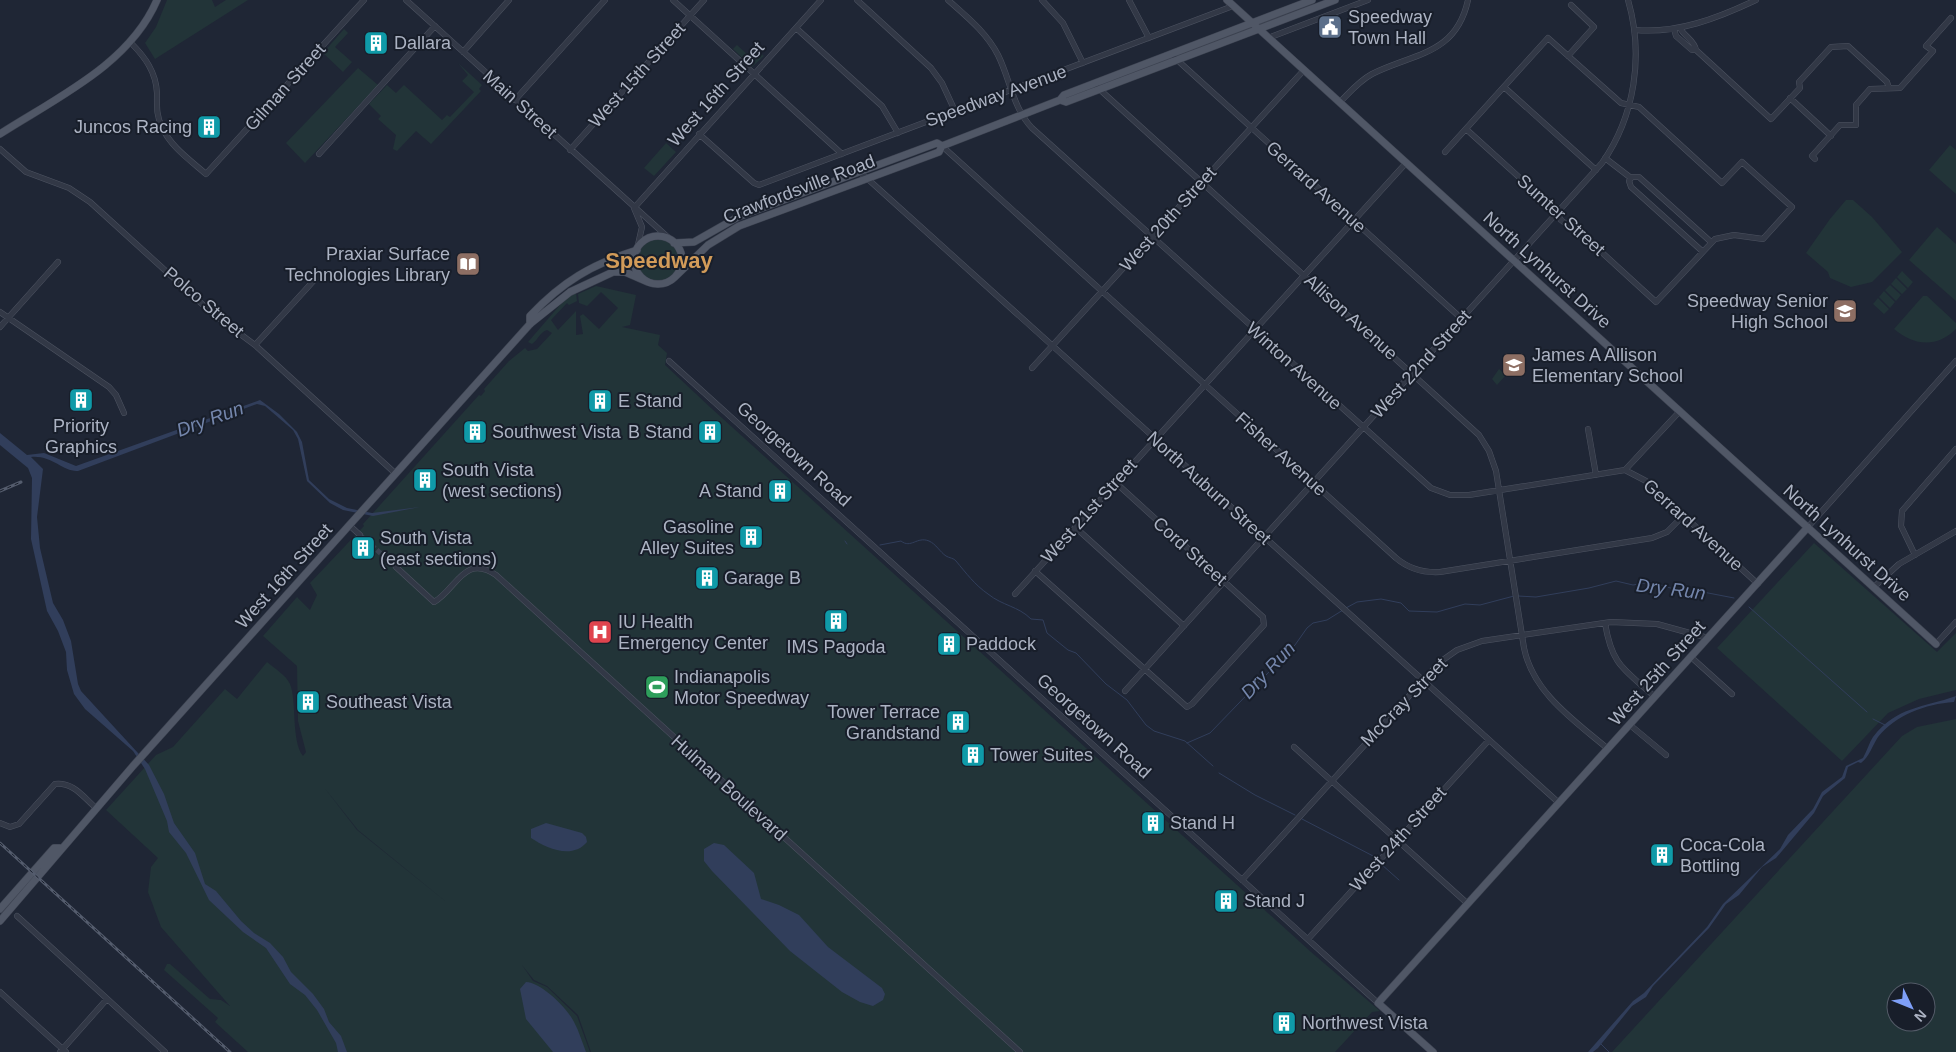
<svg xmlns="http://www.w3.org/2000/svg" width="1956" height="1052" font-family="Arial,sans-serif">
	<rect width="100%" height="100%" fill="#1f2635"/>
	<path fill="#223438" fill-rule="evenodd" d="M167,0h45l3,7 11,-7h22l-93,59 -10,-16 11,-16z
		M344,29l4,4 -13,14 17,15 -9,10 -20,-19z
		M737,45l12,11 8,-6 7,6 -12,11 -19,-18z
		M458,63l24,22 -3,4 2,2 -50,53 -15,-13 -19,20 -4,-2 3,-14 -18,-16 3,-3 -12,-12 18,-19 9,8 8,-8 38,35 5,-5 3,2 24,-25 -12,-11 6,-6z
		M358,68l20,17 -73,78 -19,-20z
		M666,143l10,9 -22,24 -10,-8z
		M1950,145l6,5v44l-27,-24z
		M1846,200h7l19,17 30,35 -30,30 -21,5 -21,-9 -2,-6 -22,-19 24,-34z
		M1937,227l19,17v57l-47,-41z
		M635 260a23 23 0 1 1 46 0a23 23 0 1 1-46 0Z
		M1902,271l11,11 -5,6 -11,-11z
		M1896,278l11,11 -5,5 -11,-10z
		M1890,285l11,10 -5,6 -11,-11z
		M596,286l40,9 -6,30 -8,2 38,8 -2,10 9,8 -2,12 46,43 600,544 69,59 -8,1 -37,40h-744l-13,-37 -31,-29 -13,-6 -12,-15 11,16 14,6 30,29 13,36h-342l-33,-30 3,-4 -54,-48 3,-6h3l40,35 11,1 9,6 -69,-79 -13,-35 3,-25 7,-9 -52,-48 50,-55 17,-8 52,-58 12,10 30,-37c7,6 19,13 23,22 7,17 1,57 13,72l3,-4 -8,-31 -1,-55 -34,-30 34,-39 13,13 7,-15 -7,-12 54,-57 -1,-2 116,-129 2,1 4,-5 -1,-2 25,-28 16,-13 3,3 9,-2 15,-16 -5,-3c-7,2 -9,10 -15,14l-4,-2 38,-44 10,-5 1,8 -8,4 -2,-2 -16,17 7,10 18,-19v24l7,-1 -3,-18 3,-2 16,15 19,-21 -17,-16 -14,14 -8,-3 -1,-9zM323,786l35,44 92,75 -93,-75z
		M1884,291l11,11 -5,6 -11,-11z
		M1923,296h4l29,27v6c-19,19 -42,17 -62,0z
		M1878,298l11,11 -5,5 -11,-10z
		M1499,369l7,6 -9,10 -5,-6z
		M1814,543l123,109 19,-19v57l-37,9 -31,14 -46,48 -125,-113z
		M1956,719v333h-344l290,-316 15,-9zM1896,992h30v30h-30z"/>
	<path fill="#313e5b" d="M260,400l19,14 18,18 5,10 7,38 20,19 18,9 25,5 48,-6 -47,9 -30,-6 -13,-7 -23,-22 -9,-42 -5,-9 -28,-24 -8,-2 -179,67c-15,1 -26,-16 -47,-14l12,12 -6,48 3,31 13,55 10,17 8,21 7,43 3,7 68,74 15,29 10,29 21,30 10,31 11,7 25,30 13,12 16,10 13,14 8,15 22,22 11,15 5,13 12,14 6,16h-9l-2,-9 -19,-33 -12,-15 -15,-11 -24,-36 -23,-16 -34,-32 -23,-47 -17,-21 -2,-11 -22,-52 -12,-18 -48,-42 -11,-15 -7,-24 -1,-18 -8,-21 -11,-20 -16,-72 1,-61 -4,-10 -28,-23v-12l27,22 17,-2 32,13z
		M1956,696l-2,6c-29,2 -58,13 -76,35 -6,9 -8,19 -17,26l-3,-1 -10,5 -3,11 -22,18 -9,17 -38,45 -14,9 -23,28 -13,9 -17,24 -56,58 -7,11 -14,9 -34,42 -5,4h-5l45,-51 11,-8 63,-66 16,-23 57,-55 8,-14 25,-26 9,-17 20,-15 4,-11 17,-8c4,-7 6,-15 10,-21 24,-31 50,-29 83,-41z
		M546,823l36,10 4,4 1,5c-15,18 -41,6 -56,-4v-9z
		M714,843l10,2 30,28 7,26 18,6 20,10 29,32 54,41 3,6 -2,6 -10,6 -13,-4 -18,-10 -52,-41 -78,-80 -8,-10v-12z
		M526,982c15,0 42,27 48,40 5,9 8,20 12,30h-33l-27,-33 -6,-30z"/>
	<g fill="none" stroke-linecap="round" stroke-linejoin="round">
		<path stroke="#313e5b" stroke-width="1" d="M845,541l2,3
			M880,545l21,-4c10,8 16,-5 28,0 7,3 11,11 17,15 3,2 8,2 10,5 10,12 19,24 32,33 15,12 30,12 43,25l12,1 4,13 21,17 8,3 30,31 21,16 19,25 8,6 31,10 28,25
			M1518,596l18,1 53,-9 27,-7 17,4 18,-3 26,8 26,2 31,6
			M1749,607l118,105
			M1346,608l11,-6 24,-3 20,4 8,8 28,1 28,-8 15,1 34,-9
			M1873,719l12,6
			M1187,743l23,-10 85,-88 12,-17 6,-5 14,-3 16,-10
			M1219,773l36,22 40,20
			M1302,819l73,38
			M1381,864l18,16
			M1601,1044l8,8"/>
		<path stroke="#3b4251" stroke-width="5" stroke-dasharray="5 2.5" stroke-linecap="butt" d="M360,535l36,32"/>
		<defs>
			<path id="minor" d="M406,0l265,240
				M673,0l169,154
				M857,0l74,68 11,15 13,28
				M948,0c19,17 38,32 50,55 12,24 15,53 34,73l399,360 19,7h19l156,-25 55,-59
				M1042,0l21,23 20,40
				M1129,0l20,38
				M796,28l86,78 16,27
				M1680,28c4,8 15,13 16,22l75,69 29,-31 -1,-6 32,-35 17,-1 39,36 2,6
				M1674,29l2,7 16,14h4
				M1635,30c42,4 83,-12 121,-30
				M1268,38l100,-38
				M131,43c14,14 25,29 26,50 0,12 -1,23 5,34 8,19 28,33 44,47l158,-174
				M463,52l46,-52
				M1568,56l26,-29 -23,-22
				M1175,58l287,261
				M1097,87l382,348 10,16 7,20 28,177c9,45 51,73 84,101
				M1504,87l92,83
				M1790,98l41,38
				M515,100l90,-100
				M1340,102c10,-10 19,-21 32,-28 42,-21 84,-19 96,-74
				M699,134l55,49 5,2 474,-179
				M942,146l454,412c13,11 27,15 44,14l212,-34 15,-6 16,-16
				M0,149l26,23 43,16 21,14 122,111 43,32 141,129
				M570,150l134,-150
				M1445,152l103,-114 73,65 18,4 83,76 20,-21 50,45 -29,32 -29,-4 -19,4 -59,63 -59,-54 -36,-28 -8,-12 -87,-79
				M319,154l116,-128
				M1605,158l26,20
				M1815,159l-3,-3 28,-31h16v-20l14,-16 30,-1 33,-37 -7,-5 25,-28
				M860,172l699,631
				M634,208l187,-208
				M634,208l8,19 -5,22
				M1702,251l-71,-64 -2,-6 3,-4h7l72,65
				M0,312l109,75 7,8 8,18
				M0,327l58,-65
				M255,345l63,-69
				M669,361l709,642
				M1032,368l272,-298
				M1588,429l8,46
				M1625,470l21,11 112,103
				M349,525l11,10
				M1075,527l109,99
				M1808,527l148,-166
				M1915,555l-14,-29 1,-15 54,-62
				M396,567l38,35c22,-12 30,-49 62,-27l524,477
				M1035,571l152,136 5,-3 72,-79 -1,-8 -148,-135
				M1874,587l25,-23 57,-33
				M1015,594l391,-431
				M1605,623c7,43 19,46 50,74
				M1936,644l20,-22
				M1691,657l41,37
				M1125,691l477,-528c33,-47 42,-108 26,-163
				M1630,725l36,30
				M1294,747l174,157
				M0,823l10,4 9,-3 36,-40c19,-2 28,13 41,24
				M1242,880l198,-218 17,-12 25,-9 129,-19 46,2 51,14
				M17,916l148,136
				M1308,939l181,-199
				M0,992l66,60
				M60,1052l47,-53"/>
			<path id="major" d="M1227,0l709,644
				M1060,100l4,-5 248,-95
				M0,134c56,-36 130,-70 157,-134
				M634 260a24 24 0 1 1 48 0a24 24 0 1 1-48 0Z
				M674,243l20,-1 44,-25 199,-74 5,3
				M676,276l32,-31 31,-19 200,-74 3,-6 118,-46 6,2 269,-102
				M530,324v-8c32,-34 62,-52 107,-66
				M0,909l54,-61h6
				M0,921l133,-155 397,-442 40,-32 43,-20h12l23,10
				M1433,1052l-55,-49 430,-476"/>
		</defs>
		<use href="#minor" stroke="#4d5361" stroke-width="6"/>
		<use href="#major" stroke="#3c4250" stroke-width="8"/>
		<use href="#minor" stroke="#323846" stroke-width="5"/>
		<use href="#major" stroke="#505766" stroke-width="7"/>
		<defs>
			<path id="rail" d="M0,491l21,-9
				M0,843l230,209"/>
		</defs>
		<use href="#rail" stroke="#545c6d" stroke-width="3"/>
		<use href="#rail" stroke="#181e2a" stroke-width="1" stroke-dasharray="4" stroke-linecap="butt"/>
	</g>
	<defs>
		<symbol id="civic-square" viewBox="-11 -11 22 22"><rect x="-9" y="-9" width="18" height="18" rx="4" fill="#5c6f8a" stroke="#181e2a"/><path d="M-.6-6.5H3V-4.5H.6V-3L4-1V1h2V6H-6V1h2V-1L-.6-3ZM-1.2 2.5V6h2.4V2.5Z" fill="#fff"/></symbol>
		<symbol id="building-square" viewBox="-11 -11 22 22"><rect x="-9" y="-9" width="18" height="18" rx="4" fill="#0f9aa8" stroke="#181e2a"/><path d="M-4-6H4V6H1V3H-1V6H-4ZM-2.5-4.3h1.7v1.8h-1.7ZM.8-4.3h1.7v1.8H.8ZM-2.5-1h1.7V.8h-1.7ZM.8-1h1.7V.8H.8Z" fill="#fff"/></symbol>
		<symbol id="library-square" viewBox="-11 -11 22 22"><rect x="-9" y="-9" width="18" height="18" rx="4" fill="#8d6e63" stroke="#181e2a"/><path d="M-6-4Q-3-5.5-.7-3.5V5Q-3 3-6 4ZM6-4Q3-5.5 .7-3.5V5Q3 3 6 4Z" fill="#fff"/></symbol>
		<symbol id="school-square" viewBox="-11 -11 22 22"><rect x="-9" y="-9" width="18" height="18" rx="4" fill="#8d6e63" stroke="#181e2a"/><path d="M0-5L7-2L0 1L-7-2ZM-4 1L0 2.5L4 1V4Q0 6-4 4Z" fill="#fff"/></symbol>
		<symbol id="hospital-square" viewBox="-11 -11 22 22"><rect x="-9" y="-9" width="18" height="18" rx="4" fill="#e0444e" stroke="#181e2a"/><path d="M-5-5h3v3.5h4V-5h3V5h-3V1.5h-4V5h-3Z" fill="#fff"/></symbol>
		<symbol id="stadium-square" viewBox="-11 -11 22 22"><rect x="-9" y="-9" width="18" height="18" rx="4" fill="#2e9e5b" stroke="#181e2a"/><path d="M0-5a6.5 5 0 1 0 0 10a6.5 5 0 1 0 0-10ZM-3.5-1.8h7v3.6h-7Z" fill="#fff"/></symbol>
	</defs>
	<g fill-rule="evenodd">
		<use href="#civic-square" x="1316" y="13" width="28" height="28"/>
		<use href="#building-square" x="362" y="29" width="28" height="28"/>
		<use href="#building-square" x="195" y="113" width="28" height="28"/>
		<use href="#library-square" x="454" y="250" width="28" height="28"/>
		<use href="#school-square" x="1831" y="297" width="28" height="28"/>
		<use href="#school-square" x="1500" y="351" width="28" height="28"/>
		<use href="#building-square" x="67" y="386" width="28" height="28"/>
		<use href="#building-square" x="586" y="387" width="28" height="28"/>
		<use href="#building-square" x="461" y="418" width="28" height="28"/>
		<use href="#building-square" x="696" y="418" width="28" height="28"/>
		<use href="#building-square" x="411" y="466" width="28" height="28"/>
		<use href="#building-square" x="766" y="477" width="28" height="28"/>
		<use href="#building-square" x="737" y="523" width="28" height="28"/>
		<use href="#building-square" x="349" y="534" width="28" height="28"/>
		<use href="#building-square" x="693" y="564" width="28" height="28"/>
		<use href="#building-square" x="822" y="607" width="28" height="28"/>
		<use href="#hospital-square" x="586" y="618" width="28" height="28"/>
		<use href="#building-square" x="935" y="630" width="28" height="28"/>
		<use href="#stadium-square" x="643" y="673" width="28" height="28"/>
		<use href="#building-square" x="294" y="688" width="28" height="28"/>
		<use href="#building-square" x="944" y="708" width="28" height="28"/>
		<use href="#building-square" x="959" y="741" width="28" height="28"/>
		<use href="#building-square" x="1139" y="809" width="28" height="28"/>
		<use href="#building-square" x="1648" y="841" width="28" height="28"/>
		<use href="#building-square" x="1212" y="887" width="28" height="28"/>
		<use href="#building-square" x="1270" y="1009" width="28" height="28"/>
	</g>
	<g text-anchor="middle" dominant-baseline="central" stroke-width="4" stroke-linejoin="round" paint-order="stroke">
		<g font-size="18" fill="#acb3c3" stroke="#181e2a" text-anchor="start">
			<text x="1348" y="17">Speedway<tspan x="1348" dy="21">Town Hall</tspan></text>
			<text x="394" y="43">Dallara</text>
			<text x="192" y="127" text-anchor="end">Juncos Racing</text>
			<text x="450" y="254" text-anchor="end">Praxiar Surface<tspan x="450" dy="21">Technologies Library</tspan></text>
			<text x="1828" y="301" text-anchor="end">Speedway Senior<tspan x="1828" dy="21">High School</tspan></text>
			<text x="1532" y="355">James A Allison<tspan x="1532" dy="21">Elementary School</tspan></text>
			<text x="618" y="401">E Stand</text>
			<text x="81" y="426" text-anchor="middle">Priority<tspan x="81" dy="21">Graphics</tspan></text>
			<text x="492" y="432">Southwest Vista</text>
			<text x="692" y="432" text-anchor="end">B Stand</text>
			<text x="442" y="470">South Vista<tspan x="442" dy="21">(west sections)</tspan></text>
			<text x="762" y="491" text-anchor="end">A Stand</text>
			<text x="734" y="527" text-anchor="end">Gasoline<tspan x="734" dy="21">Alley Suites</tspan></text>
			<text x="380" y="538">South Vista<tspan x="380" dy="21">(east sections)</tspan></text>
			<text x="724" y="578">Garage B</text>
			<text x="618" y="622">IU Health<tspan x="618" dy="21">Emergency Center</tspan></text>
			<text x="966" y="644">Paddock</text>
			<text x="836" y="647" text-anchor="middle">IMS Pagoda</text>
			<text x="674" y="677">Indianapolis<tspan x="674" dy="21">Motor Speedway</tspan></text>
			<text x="326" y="702">Southeast Vista</text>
			<text x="940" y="712" text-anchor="end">Tower Terrace<tspan x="940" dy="21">Grandstand</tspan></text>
			<text x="990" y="755">Tower Suites</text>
			<text x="1170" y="823">Stand H</text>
			<text x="1680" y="845">Coca-Cola<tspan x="1680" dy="21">Bottling</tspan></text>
			<text x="1244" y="901">Stand J</text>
			<text x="1302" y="1023">Northwest Vista</text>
		</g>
		<g font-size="18" fill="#acb3c3" stroke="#181e2a">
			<text transform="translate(637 75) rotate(-48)">West 15th Street</text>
			<text transform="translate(285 87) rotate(-48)">Gilman Street</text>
			<text transform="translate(716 94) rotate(-48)">West 16th Street</text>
			<text transform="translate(996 96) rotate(-20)">Speedway Avenue</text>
			<text transform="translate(520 104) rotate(42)">Main Street</text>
			<text transform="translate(1316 187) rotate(42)">Gerrard Avenue</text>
			<text transform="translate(799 189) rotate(-21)">Crawfordsville Road</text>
			<text transform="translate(1561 215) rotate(42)">Sumter Street</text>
			<text transform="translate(1168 219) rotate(-48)">West 20th Street</text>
			<text transform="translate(1547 270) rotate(42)">North Lynhurst Drive</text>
			<text transform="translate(204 302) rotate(40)">Polco Street</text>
			<text transform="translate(1351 317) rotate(42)">Allison Avenue</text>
			<text transform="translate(1421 364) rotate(-48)">West 22nd Street</text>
			<text transform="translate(1294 366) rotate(42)">Winton Avenue</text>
			<text transform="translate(794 454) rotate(42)">Georgetown Road</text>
			<text transform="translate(1281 454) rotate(42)">Fisher Avenue</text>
			<text transform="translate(1209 488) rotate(42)">North Auburn Street</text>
			<text transform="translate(1089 511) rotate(-48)">West 21st Street</text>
			<text transform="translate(1693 525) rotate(42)">Gerrard Avenue</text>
			<text transform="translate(1847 543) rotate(42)">North Lynhurst Drive</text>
			<text transform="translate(1190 551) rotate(42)">Cord Street</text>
			<text transform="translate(284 576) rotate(-48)">West 16th Street</text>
			<text transform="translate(1657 673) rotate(-48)">West 25th Street</text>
			<text transform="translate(1404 702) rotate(-46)">McCray Street</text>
			<text transform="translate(1094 726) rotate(42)">Georgetown Road</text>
			<text transform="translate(729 788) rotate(42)">Hulman Boulevard</text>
			<text transform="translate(1398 839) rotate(-48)">West 24th Street</text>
		</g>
		<g font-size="19" font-style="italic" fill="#7486ac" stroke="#181e2a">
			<text transform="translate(210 419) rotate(-20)">Dry Run</text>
			<text transform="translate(1671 589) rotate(7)">Dry Run</text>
			<text transform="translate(1268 670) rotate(-47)">Dry Run</text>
		</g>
		<g font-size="22" font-weight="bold" fill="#d29b59" stroke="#181e2a">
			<text x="659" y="260">Speedway</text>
		</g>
	</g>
	<g transform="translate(1911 1007) rotate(133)"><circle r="24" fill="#181e2a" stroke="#535a67"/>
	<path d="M0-4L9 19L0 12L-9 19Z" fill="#7e9ff7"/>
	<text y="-8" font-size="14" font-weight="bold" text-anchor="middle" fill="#acb3c3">N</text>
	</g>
</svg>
